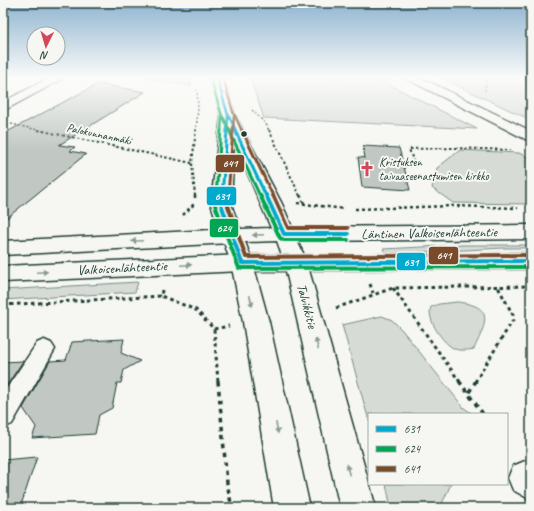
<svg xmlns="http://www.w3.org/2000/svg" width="534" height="511" font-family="Caveat,sans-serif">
	<rect width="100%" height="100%" fill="#f6f6f2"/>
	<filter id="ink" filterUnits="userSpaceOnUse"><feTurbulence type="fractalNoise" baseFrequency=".025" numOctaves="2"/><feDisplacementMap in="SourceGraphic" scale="8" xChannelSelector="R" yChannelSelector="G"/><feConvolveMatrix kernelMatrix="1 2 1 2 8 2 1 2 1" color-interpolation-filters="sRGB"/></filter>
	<g filter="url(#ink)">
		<path fill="#d6dbd6" stroke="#7a8c85" d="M142,78h48l1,8z
			M250,78h126l101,51 -213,-11z
			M441,78h90v42z
			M460,150l59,3 12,6v45l-78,-1 -21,-15 5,-20z
			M463,245h68v3h-27l-118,6 -3,-5z
			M138,282l-3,10 -132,8v-10z
			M457,302c39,4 29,21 17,47 -5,1 -13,2 -19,0 -12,-5 -29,-30 -24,-42l8,-3z
			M382,316l10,4 10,10 62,78 9,6h-104v7l-27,-96z
			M386,484h65l-11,24h-49z"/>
		<path fill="#c1c8c3" stroke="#1f3d34" d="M98,84l47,8 -86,53 16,2 -5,4 16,3 -83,67v-87z
			M363,146l36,2 11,42 -48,-3 -4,-30 7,1z
			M124,339l-3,14 19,8 -16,9 -3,13h-4l-5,25 -13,7 -4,19 -63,4 4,-11 -13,-19 27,-47 16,-1 6,-18z
			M23,361l-16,24 -4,-7v-16z
			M37,457l-17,51h-17v-48z"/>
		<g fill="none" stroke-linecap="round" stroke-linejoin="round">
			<defs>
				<path id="lane" d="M44,340l7,3 4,6 -43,75 -9,4v-34l34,-51z"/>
				<path id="street" d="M49,78h15l-61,33v-9z
					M405,78h16l110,53v11z
					M525,461l6,2v37l-18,-10 -5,-12 5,-12z"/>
				<path id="secondary" d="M231,229l7,2 3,5 -3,5 -7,2 -228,12v-14z
					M242,255l8,2 3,6 -3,6 -8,2 -239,11v-16z"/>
				<path id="primary" d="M211,78h12l12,37 47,89 10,23 239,-2v14l-234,2 7,14 227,-2v16l-222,1 67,238h-36l-54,-237h-31l14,51 41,186h-36l-31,-186 -12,-59 -20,-59 10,-88zM234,142l37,86 -31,1 -9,-25zM277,241l5,14h-32l-5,-13z"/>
			</defs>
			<use href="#lane" stroke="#1f3d34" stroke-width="3"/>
			<use href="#street" stroke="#1f3d34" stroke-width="3"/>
			<use href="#secondary" stroke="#1f3d34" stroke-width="3"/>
			<use href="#primary" stroke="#1f3d34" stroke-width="3"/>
			<path stroke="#1f3d34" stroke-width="1.5" stroke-dasharray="2 2" stroke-linecap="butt" d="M379,78l11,2
				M485,91l1,-13
				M252,110l14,14 3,7
				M11,124l32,7
				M196,131l2,-23 -1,-18"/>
			<path stroke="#1f3d34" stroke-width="2" stroke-dasharray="2.5 2.5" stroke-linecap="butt" d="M38,130l154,33
				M269,130l31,66
				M404,166h11l-6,-17 45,-1 57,2
				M195,196l-3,-33 4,-33"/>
			<path stroke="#1f3d34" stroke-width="2.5" stroke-dasharray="3 3" stroke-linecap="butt" d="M195,195v3
				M300,195l4,8
				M297,203l47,6
				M355,209l97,-3 66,2
				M183,215l12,-12"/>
			<path stroke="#1f3d34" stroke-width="3" stroke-dasharray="3.5 3.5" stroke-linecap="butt" d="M370,284l3,9
				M393,288l67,94
				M162,290l-1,6 35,14 18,19 4,53
				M3,305l158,-9
				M336,308l57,-20 138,-2
				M214,329l15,-3
				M475,382l38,-62v-5l-15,-28"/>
			<path stroke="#1f3d34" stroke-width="3.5" stroke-dasharray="4.5 4.5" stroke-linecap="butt" d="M218,381l9,102 5,25
				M459,381l24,33
				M469,392l7,-11"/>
			<use href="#lane" fill="#f6f6f2" fill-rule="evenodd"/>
			<use href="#street" fill="#f6f6f2" fill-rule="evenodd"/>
			<use href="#secondary" fill="#f6f6f2" fill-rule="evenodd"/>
			<use href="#primary" fill="#f6f6f2" fill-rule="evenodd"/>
			<defs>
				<path id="bus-1-far2" d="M217,78l11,37 -1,16
					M228,114l8,17"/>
				<path id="bus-1-far1" d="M235,130l31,66
					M222,196l5,-66"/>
				<path id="bus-1" d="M222,195l-1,9 21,59 289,-2
					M266,195l18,39h64"/>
				<path id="bus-2-far2" d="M211,80l11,36 -1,15
					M223,117l7,14"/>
				<path id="bus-2-far1" d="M229,130l31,66
					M216,196l5,-66"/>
				<path id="bus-2" d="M216,195l-1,10 24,63 292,-1
					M260,195l20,43 4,2h64"/>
				<path id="bus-3-far2" d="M223,78l11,37 -1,16
					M233,111l9,20"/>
				<path id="bus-3-far1" d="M242,130l31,66
					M228,196l5,-66"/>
				<path id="bus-3" d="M228,195l-1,8 19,54 285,-2
					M273,195l15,33h60"/>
			</defs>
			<use href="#bus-1-far2" stroke="#f6f6f2" stroke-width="4.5"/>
			<use href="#bus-1-far1" stroke="#f6f6f2" stroke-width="5.5"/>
			<use href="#bus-1" stroke="#f6f6f2" stroke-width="7"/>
			<use href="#bus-2-far2" stroke="#f6f6f2" stroke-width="4.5"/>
			<use href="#bus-2-far1" stroke="#f6f6f2" stroke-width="5.5"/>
			<use href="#bus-2" stroke="#f6f6f2" stroke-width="7"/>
			<use href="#bus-3-far2" stroke="#f6f6f2" stroke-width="4.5"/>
			<use href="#bus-3-far1" stroke="#f6f6f2" stroke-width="5.5"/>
			<use href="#bus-3" stroke="#f6f6f2" stroke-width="7"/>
			<use href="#bus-1-far2" stroke="#00a9ce" stroke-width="2.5"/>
			<use href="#bus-1-far1" stroke="#00a9ce" stroke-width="3"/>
			<use href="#bus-1" stroke="#00a9ce" stroke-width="4"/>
			<use href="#bus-2-far2" stroke="#00a651" stroke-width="2.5"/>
			<use href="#bus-2-far1" stroke="#00a651" stroke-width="3"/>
			<use href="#bus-2" stroke="#00a651" stroke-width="4"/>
			<use href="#bus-3-far2" stroke="#7a4b2a" stroke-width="2.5"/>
			<use href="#bus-3-far1" stroke="#7a4b2a" stroke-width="3"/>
			<use href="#bus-3" stroke="#7a4b2a" stroke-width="4"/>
		</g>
		<defs><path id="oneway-solid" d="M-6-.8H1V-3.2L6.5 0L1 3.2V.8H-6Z"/></defs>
		<g fill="#8a9a93">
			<use href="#oneway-solid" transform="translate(258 235) rotate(177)"/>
			<use href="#oneway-solid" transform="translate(137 241) rotate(177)"/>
			<use href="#oneway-solid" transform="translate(186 265) rotate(-2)"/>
			<use href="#oneway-solid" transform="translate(42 272) rotate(-3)"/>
			<use href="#oneway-solid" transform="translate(251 301) rotate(76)"/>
			<use href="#oneway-solid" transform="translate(317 344) rotate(-104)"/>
			<use href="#oneway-solid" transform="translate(277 428) rotate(79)"/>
			<use href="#oneway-solid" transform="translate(348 470) rotate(-104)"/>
		</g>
	</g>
	<linearGradient id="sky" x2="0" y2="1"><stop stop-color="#8fb4d1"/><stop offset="0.52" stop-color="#fbfbf9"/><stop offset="1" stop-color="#fbfbf9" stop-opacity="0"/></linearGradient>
	<rect width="534" height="150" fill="url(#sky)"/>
	<defs>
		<symbol id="church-bare" viewBox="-9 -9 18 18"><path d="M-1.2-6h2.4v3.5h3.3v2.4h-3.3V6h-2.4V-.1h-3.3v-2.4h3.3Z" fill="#d1495b" stroke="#f6f6f2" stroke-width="2.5" paint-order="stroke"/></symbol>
	</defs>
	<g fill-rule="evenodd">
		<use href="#church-bare" x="356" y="158" width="22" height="22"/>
	</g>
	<circle fill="#1f3d34" stroke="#f6f6f2" stroke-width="1.5" cx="244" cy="134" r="3.5"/>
	<g text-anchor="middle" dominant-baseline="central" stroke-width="4" stroke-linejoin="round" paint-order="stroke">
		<g font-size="12" fill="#1f3d34" stroke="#f6f6f2">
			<text transform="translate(99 134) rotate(12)">Palokunnanmäki</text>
		</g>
		<g font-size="12" fill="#1f3d34" stroke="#f6f6f2" text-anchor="start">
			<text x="379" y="162">Kristuksen<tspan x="379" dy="14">taivaaseenastumisen kirkko</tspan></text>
		</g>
		<g font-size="14" fill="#1f3d34" stroke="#f6f6f2">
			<text transform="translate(429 233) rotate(-1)">Läntinen Valkoisenlähteentie</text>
			<text transform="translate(122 268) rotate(-3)">Valkoisenlähteentie</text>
			<text transform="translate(307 306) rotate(75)">Talvikkitie</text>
		</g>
	</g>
	<g stroke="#f6f6f2" stroke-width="1.5">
		<rect x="215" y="154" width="30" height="19" rx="4" fill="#7a4b2a"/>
		<rect x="206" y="186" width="31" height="20" rx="4" fill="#00a9ce"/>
		<rect x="209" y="218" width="30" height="20" rx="4" fill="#00a651"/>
		<rect x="428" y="246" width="31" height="19" rx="4" fill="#7a4b2a"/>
		<rect x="396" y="252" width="30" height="19" rx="4" fill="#00a9ce"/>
	</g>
	<g font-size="11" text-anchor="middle" font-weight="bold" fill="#fff">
		<text x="230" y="167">641</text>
		<text x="222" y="200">631</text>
		<text x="224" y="232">624</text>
		<text x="444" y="259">641</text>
		<text x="411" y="266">631</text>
	</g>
	<rect width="534" height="511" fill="none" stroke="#f6f6f2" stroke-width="16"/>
	<rect x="8" y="8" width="518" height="495" fill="none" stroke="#1f3d34" stroke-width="1.5" filter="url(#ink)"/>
	<rect x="368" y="413" width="140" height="72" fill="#f6f6f2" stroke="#a0aca6"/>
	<rect x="376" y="426" width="20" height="6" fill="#00a9ce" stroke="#a0aca6"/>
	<text x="404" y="433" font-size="12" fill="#1f3d34">631</text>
	<rect x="376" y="446" width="20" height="6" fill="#00a651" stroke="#a0aca6"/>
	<text x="404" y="453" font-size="12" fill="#1f3d34">624</text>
	<rect x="376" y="466" width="20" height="6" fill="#7a4b2a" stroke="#a0aca6"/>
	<text x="404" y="473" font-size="12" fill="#1f3d34">641</text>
	<g transform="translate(46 46) rotate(185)"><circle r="19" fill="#f6f6f2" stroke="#a0aca6"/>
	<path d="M0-3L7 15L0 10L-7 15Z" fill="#d1495b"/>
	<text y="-6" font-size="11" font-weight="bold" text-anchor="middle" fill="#1f3d34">N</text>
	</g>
</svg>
